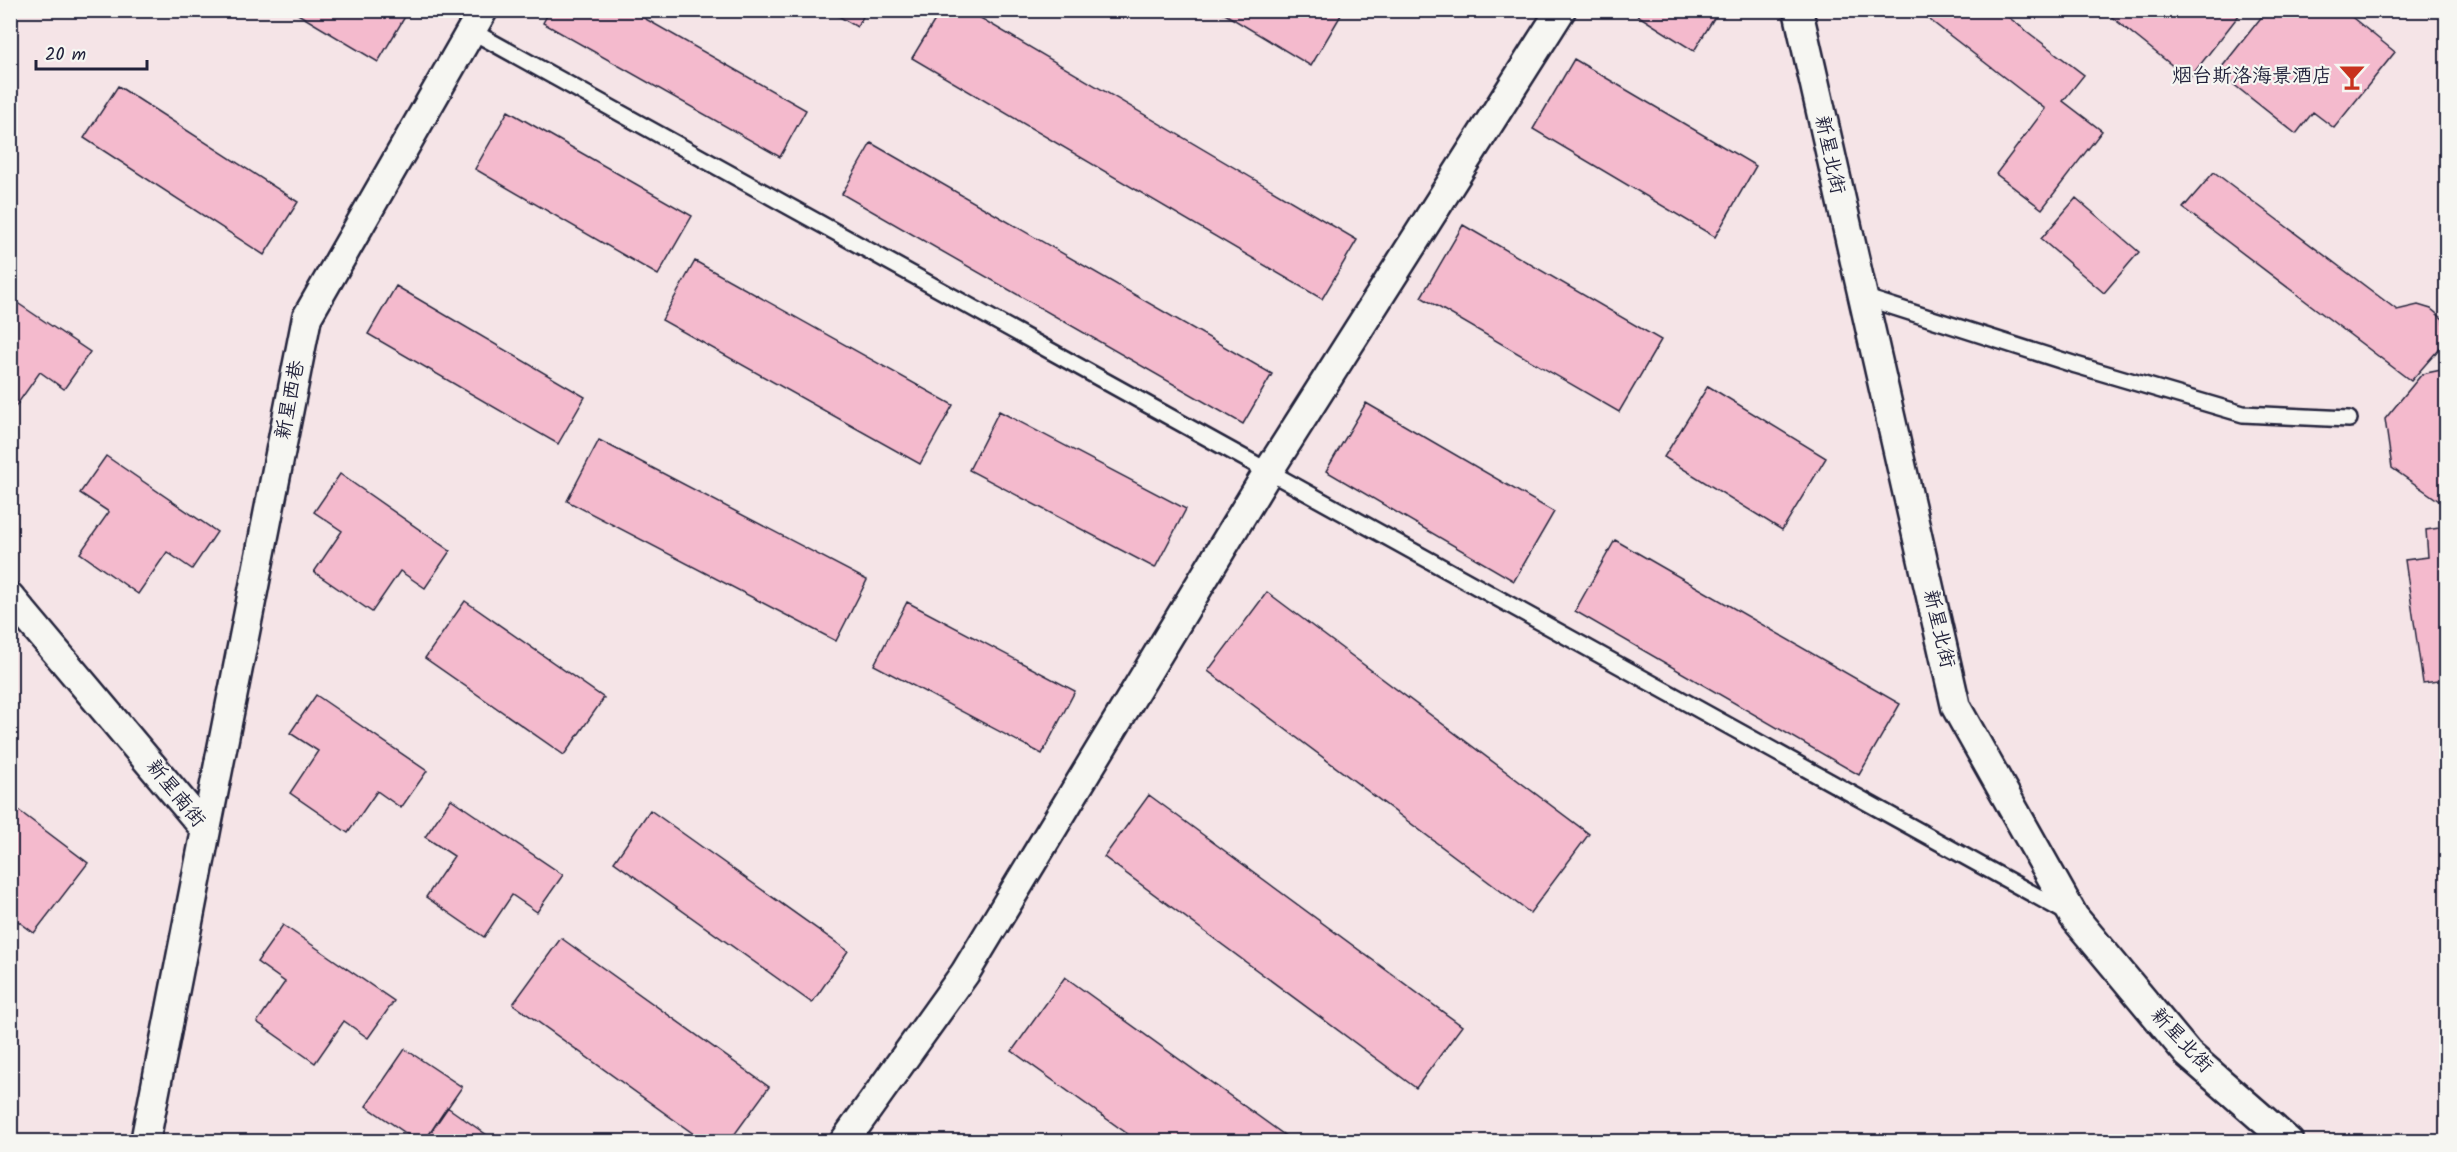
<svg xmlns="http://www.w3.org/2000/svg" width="2457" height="1152" font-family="Kalam,'LXGW WenKai TC',sans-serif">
	<rect width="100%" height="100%" fill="#f5e4e7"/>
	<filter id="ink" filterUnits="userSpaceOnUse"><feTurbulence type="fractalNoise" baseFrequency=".0167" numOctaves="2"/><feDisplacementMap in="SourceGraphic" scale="12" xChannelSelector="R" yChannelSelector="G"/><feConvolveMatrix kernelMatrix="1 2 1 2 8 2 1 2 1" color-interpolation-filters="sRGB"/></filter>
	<g filter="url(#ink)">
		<path fill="#f4bacd" stroke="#22223b" stroke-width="1.5" d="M291,10h118l-31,52z
			M550,10h80l176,100 -26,47 -237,-134z
			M828,10h39l-10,17z
			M941,10h26l390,230 -35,59 -410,-241z
			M1218,10h126l-33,56z
			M1629,10h90l-25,41z
			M1917,10h82l85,65 -21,26 39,30 -60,78 -46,-35 49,-65z
			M2103,10h140l-54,69z
			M2267,10h76l52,42 -61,76 -21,-16 -17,22 -78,-62z
			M1574,59l182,107 -41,71 -182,-108z
			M118,86l180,116 -34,53 -180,-117z
			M508,111l184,105 -34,59 -183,-106z
			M871,143l401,231 -29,50 -401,-230z
			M2214,172l183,138 21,-5 13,4 12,10 3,22 -35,40 -228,-173z
			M2076,198l63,54 -35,41 -63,-54z
			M1463,225l198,115 -42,72 -198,-115z
			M695,261l258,144 -33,59 -258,-144z
			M396,286l189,111 -27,47 -190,-110z
			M10,298l80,54 -26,37 -24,-17 -29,41z
			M2446,369v135l-1,1 -53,-37 -7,-49 37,-45z
			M1708,386l118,72 -44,72 -118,-73z
			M1366,403l188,109 -40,69 -188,-110z
			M999,411l187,98 -31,59 -186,-98z
			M599,440l268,140 -31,61 -269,-140z
			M106,456l111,76 -25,37 -25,-17 -29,42 -58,-41 29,-41 -29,-19z
			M340,474l110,77 -25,37 -25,-17 -28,41 -58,-40 28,-41 -28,-19z
			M2446,527v153l-23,3 -18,-123 23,-3 -2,-27z
			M1615,540l285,164 -41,71 -284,-164z
			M1267,592l322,242 -59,79 -322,-242z
			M465,601l139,97 -40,57 -139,-97z
			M907,602l168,89 -33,63 -168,-89z
			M316,695l111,76 -26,37 -24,-17 -29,42 -58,-40 28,-42 -28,-18z
			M1149,795l313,231 -46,62 -312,-231z
			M451,799l112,76 -26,37 -25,-17 -28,42 -58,-40 28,-41 -29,-19z
			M10,804l78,59 -54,70 -24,-18z
			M650,810l198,141 -36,52 -198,-141z
			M283,925l111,76 -26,37 -24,-17 -29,42 -58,-41 28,-40 -28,-20z
			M561,938l208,149 -40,55h-24l-192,-138z
			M1065,977l229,165h-155l-127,-91z
			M405,1049l57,38 -38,55h-5l-53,-36z
			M447,1107l50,35h-73z"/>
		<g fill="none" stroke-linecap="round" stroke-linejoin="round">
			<defs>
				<path id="lane" d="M470,30l1599,884
					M1860,296l216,69 167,49 106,5"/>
				<path id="street" d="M1798,10l158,697 118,210 114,137 101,88
					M10,597l196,233 -61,312
					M206,830l101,-513 176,-307
					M844,1142l121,-169 303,-501 293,-462"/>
			</defs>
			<use href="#lane" stroke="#22223b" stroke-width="20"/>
			<use href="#street" stroke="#22223b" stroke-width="33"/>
			<use href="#lane" stroke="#f6f6f2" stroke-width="15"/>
			<use href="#street" stroke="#f6f6f2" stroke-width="28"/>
		</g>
	</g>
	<defs>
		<symbol id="bar-bare" viewBox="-9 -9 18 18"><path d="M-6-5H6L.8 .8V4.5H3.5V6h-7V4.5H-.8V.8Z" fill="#c8321e" stroke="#f6f6f2" stroke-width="2.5" paint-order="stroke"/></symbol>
	</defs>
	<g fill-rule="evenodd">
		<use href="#bar-bare" x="2333" y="58" width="38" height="38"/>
	</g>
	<g text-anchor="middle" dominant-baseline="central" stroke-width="4.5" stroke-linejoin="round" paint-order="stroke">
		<g font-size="20" fill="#22223b" stroke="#f6f6f2" text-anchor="end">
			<text x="2332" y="77">烟台斯洛海景酒店</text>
		</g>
		<g font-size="20" fill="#22223b" stroke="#f6f6f2">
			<text transform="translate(1829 155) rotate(78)">新星北街</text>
			<text transform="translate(291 400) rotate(-79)">新星西巷</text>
			<text transform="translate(1938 629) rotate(77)">新星北街</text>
			<text transform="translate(175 794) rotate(51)">新星南街</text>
			<text transform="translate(2181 1041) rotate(47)">新星北街</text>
		</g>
	</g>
	<rect width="2457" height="1152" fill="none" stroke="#f6f6f2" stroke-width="36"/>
	<rect x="18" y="18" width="2421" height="1116" fill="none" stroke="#22223b" stroke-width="2" filter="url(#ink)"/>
	<path d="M36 60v9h111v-9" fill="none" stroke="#22223b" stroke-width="3"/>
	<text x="45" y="60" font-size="18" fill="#22223b" stroke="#f6f6f2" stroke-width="4.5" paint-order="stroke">20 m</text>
</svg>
